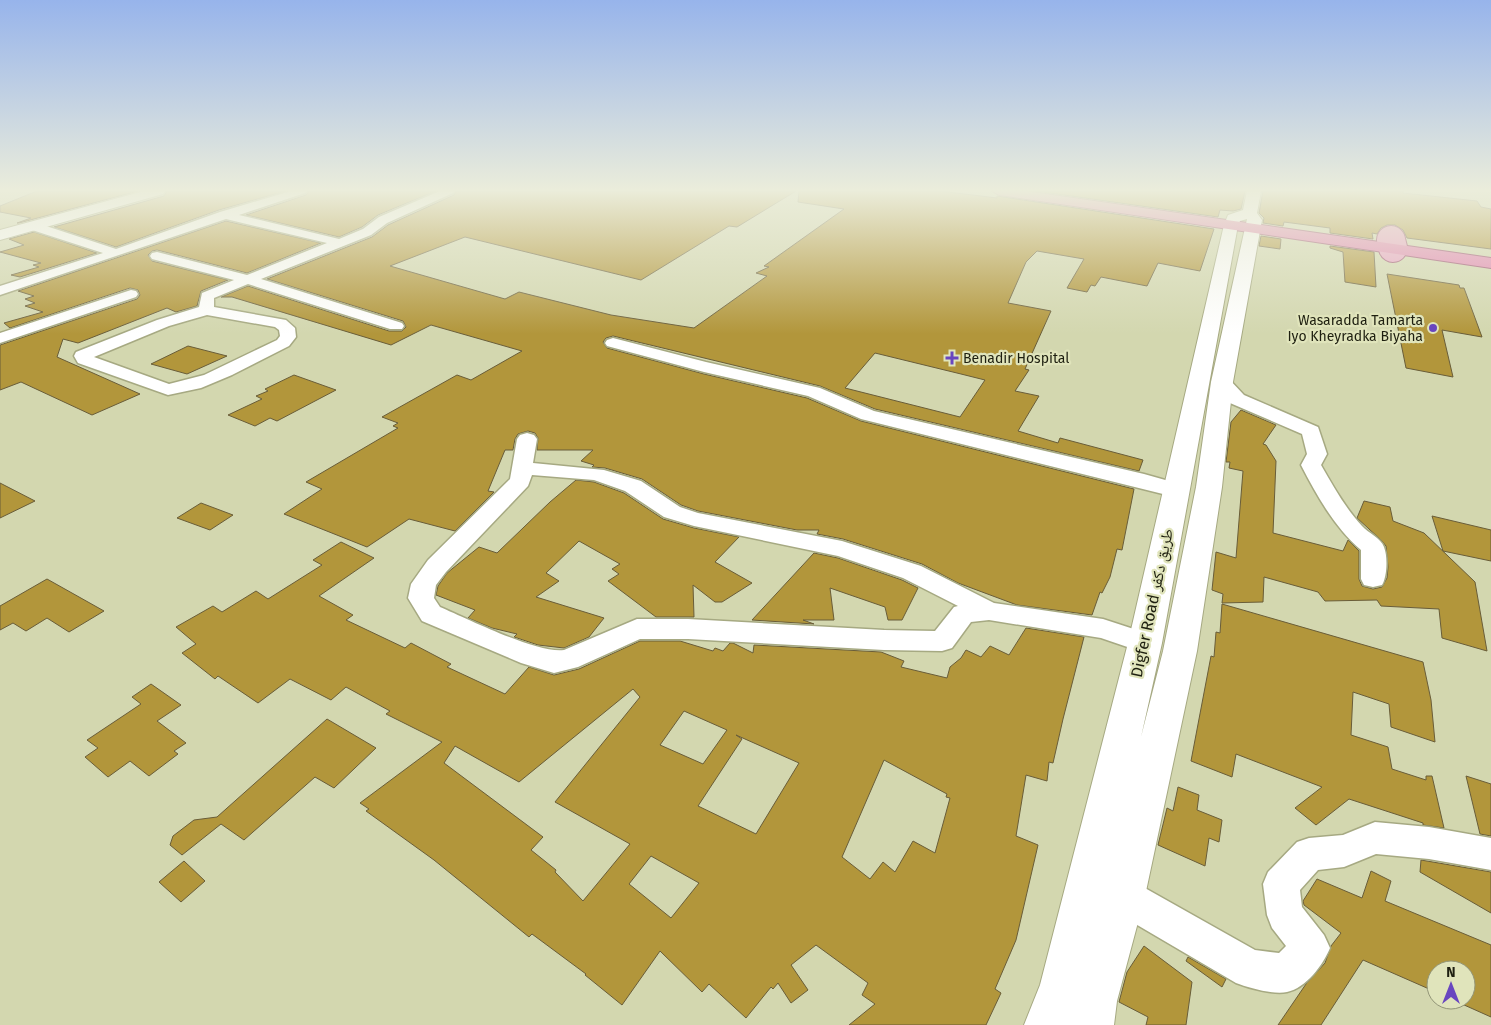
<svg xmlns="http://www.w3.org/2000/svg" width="1491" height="1025" font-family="'Fira Sans','Noto Naskh Arabic',sans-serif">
	<rect width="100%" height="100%" fill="#d3d7af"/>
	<path fill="#b2963b" stroke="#695d39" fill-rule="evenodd" d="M37,191h101l-119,32h-2l14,-5 -31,-6v-6z
		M167,191h119l-67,19 -103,37 -62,-20 110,-31z
		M309,191h127l-58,24 -16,12 -23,10 -93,-22 60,-20z
		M456,191h340l-59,36 -8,-1 -88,54 -176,-43 -75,29 115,33 14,-7 92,23 83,13 73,-52 -11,-3 13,-6 -5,-1 80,-57 -46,-7 1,-11h141l57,7v-2l217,33 -14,42 -42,-8 -11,23 -46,-9 -6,9 -4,-1 -4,7 -20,-4 17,-29 -47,-8 -11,11 -18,41 43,8 -26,58 4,1 -14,21 24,5 -21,35 40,12 2,-5 83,22 -4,11 -264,-62 -55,-23 -207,-50 -7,2 -3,4 4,6 97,26 103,24 54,23 273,68 -12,61 -5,-1 -7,28 -8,16 -2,-1 -8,23 -75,-10 -59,-22 -36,-19 -79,-25 -26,-5 2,-4h-22l-99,-19 -17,-6 -39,-26 -37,-11 -13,-1 2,-2 -13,-4 12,-11h-56l1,-12 -3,-5 -7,-2 -10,3 -3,5 -2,11h-8l-17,41 6,1 -39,39 -46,-12 -42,28 -83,-33 38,-25 -16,-7 92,-54 -5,-2 5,-3 -16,-6 75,-42 14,5 51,-29 -91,-26 -40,20 -159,-48h-11l27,-11 141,45h13l4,-4 -3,-6 -136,-42 105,-42 16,-12 66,-30zM875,353l86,21 24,6 -25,37 -115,-29z
		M1036,191h209l-4,18 -8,2 -13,-1 -2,7z
		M1263,191h140v2l74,8 4,6 10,2v40l-84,-11 -4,-8 -8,-5h-8l-6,3 -4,6 -5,-1 1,6 -43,-6v-5l-46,-6 -1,4 -20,-3 1,-5 -5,-5z
		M226,221l95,22 -74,30 -90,-23 -5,1 -4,4 4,6 76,19 -27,11 -4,15 -21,6 -9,-4 -89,35 -15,-4 -6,18 83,37 -48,21 -71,-33 -21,8v-45l137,-46 3,-4 -2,-5 -8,-2 -120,40 -6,-5 39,-11 -18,-6 10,-3 -10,-4 9,-3 -16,-5z
		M34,232l63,21 -77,24 -9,-2 28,-8 -6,-2 8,-2 -41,-11 24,-7 -15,-6z
		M1261,236l20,3 -1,10 -21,-3z
		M1330,246l44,6 2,35 -31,-5 -2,-30 -13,-4z
		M1387,274l72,11 1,3h4l18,49 -40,-7 11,47 -47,-9z
		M188,346l39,10 -40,18 -36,-10z
		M294,375l42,15 -59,31 -7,-3 -15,8 -27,-11 34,-16 -6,-3 12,-5 -3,-2z
		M1241,410l35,15 -13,19 3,1 10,16 -3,72 70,18 5,-11 11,11v28l3,7 11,3 9,-2 5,-9 1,-11 -2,-21 -5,-6 -24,-22 7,-17 26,6 3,14 31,12 51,49 12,69 -45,-13 -3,-29 -58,-3 -4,-6 -52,1 -7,-9 -54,-15 -1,25 -41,1 1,-9 -11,-4 4,-38 20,6 7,-87 -14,-3 1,-6h-4l5,-40z
		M576,480l18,2 30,11 39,26 31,9 45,9 -24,25 37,21 -30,19h-7l-22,-17 1,32h-38l-48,-36 11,-7 -7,-5 8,-5 -41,-23 -33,32 13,8 -23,16 68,21 -15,19 -25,11 -26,-3 -24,-8 3,-3 -25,-6 -24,-10 7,-8 -39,-15 2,-9 9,-13 32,-26 18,6 53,-51z
		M0,483l35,18 -35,17z
		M201,503l32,12 -23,15 -33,-12z
		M1432,516l59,14v31l-48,-10z
		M341,542l33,16 -55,38 34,19 -7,5 59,28 6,-5 40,21 -4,3 58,27 24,-27 25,8 25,-6 61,-28h40l33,10 2,-3 8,3 7,-8h3l20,10 1,-8 127,7 23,9 -3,6 46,11 3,-11 11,-9 5,-8 15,7 9,-11 19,9 17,-27 58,9 -21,82 -10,44 -4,-1 -2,19 -21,-6 -10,61 22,9 -22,95 -21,49 6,4 -15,32h-137l26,-21 -13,-9 6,-12 -52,-38 -25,20 17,25 -17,13 -13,-20 -5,6 -2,-2 -25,31 -37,-34 -7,8 -42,-41 -38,54 -37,-30 1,-1 -54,-40 -3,3 -95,-77 -68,-49 3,-2 -9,-6 82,-61 -56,-28 4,-3 -44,-24 -15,13 -41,-21 -32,24 -40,-27 -3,3 -33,-26 14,-9 -20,-17 37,-21 9,6 34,-21 12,8 54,-34 -9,-5zM633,689l7,8 -85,105 75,42 -47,57 -28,-29 1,-2 -25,-20 12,-13 -99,-74 11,-17 64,36zM684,711l43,19 -24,34 -43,-19zM736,735l63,28 -43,71 -58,-28 44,-67zM884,760l63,34 -1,3 4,1 -15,55 -22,-12 -18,31 -12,-10 -13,17 -28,-22zM651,856l48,27 -28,35 -42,-34z
		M814,553l24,5 64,22 16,8 -16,32h-14l-3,-13 -55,-19 4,32h-31l11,4 -62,-4z
		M47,579l57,32 -35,21 -22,-14 -21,13 -13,-8 -13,7v-24z
		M1222,604l201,58 8,38 4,42 -44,-15 -2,-23 -36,-12 -2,43 37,12 4,22 34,11v-4h6l12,52 -21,-3v-2l-74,-24 -33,26 -21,-17 27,-21 -86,-33 -4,23 -41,-16 20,-105 3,1 2,-25 4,1z
		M151,684l30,21 -24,16 29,22 -12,8 4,3 -29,22 -19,-15 -22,16 -23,-20 13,-9 -11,-8 54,-36 -9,-7z
		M327,719l49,29 -42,40 -19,-11 -71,63 -23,-16 -39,31 -12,-10 3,-9 21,-16 23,-3z
		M1466,776l25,8v52l-11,-2z
		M1178,787l21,8 -2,15 25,10 -3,22 -10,-4 -4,28 -47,-21 9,-37 6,3z
		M1421,860l70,12v41l-71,-41z
		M184,861l21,20 -24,21 -22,-20z
		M1371,871l20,10 -6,20 106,44v72l-38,-17h13v-30h-30v22l-73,-32 -42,65h-43l28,-41 19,-21 6,-17 10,-13 -37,-28 -1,-4 14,-22 45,19z
		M1144,946l48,36 -6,43h-40l2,-8 -29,-15 8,-30z
		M1188,957l38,22 -4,8 -36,-26z"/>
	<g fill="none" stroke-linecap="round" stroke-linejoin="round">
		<defs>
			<path id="minor" d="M291,191h16l-2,2 -66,22 100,24 24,-10 16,-12 61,-26h14l-1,2 -66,30 -16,12 -110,44 141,44 2,3 -2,3h-12l-142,-45 -34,14v9l72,13 9,8 1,9 -7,9 -57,29 -31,13 -33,7 -90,-32 -4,-7 2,-4 81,-32 42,-13 3,-14 32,-13 -82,-21 -2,-3 2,-3 5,-1 90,23 80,-32 -101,-24 -226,76v-9l103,-33 -74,-24 -2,-3 2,-3h8l79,26 104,-37zM207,315l68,12 4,3 1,6 -3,4 -73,35 -35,9 -75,-27 75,-31z
				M131,290l5,1 2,3 -2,3 -136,46v-10z
				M613,338l93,24 114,26 54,23 270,63 39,11 3,5 -3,5 -8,2 -314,-78 -53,-23 -104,-24 -97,-26 -2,-3 2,-3z
				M1222,377l6,1 16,17 74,32 9,27 -6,11c12,21 25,44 41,61 6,7 19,12 22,21 4,10 3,30 -2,38l-9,2 -9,-2 -3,-6v-29c-26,-22 -44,-54 -60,-85l6,-11 -5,-20 -72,-31 -17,-21 3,-4z
				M527,433l7,2 3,4 -4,24 71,7 37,11 39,26 18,6 144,28 79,25 73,37 109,16 52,17 4,7 -4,7 -10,3 -44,-15 -112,-18 -18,2 -19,26 -10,3 -58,-1 -196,-11h-48l-62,28 -24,6 -33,-10 -99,-42 -14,-23 3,-14 17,-24 82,-81 7,-40 3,-4zM532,475l62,5 31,11 39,26 30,9 144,30 65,22 55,28 -4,1 -19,24 -51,-1 -196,-11h-51l-73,31c-26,4 -96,-31 -124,-43l-6,-9 2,-13 10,-13 82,-86z
				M1375,822l54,5 62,11v32l-62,-11 -53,-5 -32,13 -26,3 -18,20 2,17 22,28 6,13c-7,17 -24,40 -43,44 -13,3 -38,-4 -51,-9l-126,-74 -5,-13 5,-13 13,-5 13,5 119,67 24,3 7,-7 -14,-18 -5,-13 -4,-31 5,-12 29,-30 12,-4 34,-3z"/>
			<path id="tertiary" d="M144,191h21l-2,3 -163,46v-10z
				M1247,191h14l-4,22 5,7 -29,162 -11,105 -25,164 -52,245 -28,105 -3,24h-90l16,-40 88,-342 96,-418 4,-10 15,-5zM1247,219l-36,163 -15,105 -33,164 -22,86 21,-94 76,-418 2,-4z"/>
			<path id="primary" d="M1391,240l2,8"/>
			<path id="trunk" d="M992,191h33l466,67v10l-492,-73z"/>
		</defs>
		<use href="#minor" stroke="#a6a982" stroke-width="3"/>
		<use href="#tertiary" stroke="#a6a982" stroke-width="2"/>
		<use href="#primary" stroke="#9a4b6d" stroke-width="30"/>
		<use href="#trunk" stroke="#9a4b6d" stroke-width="2"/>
		<use href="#minor" fill="#fff" fill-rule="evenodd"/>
		<use href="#tertiary" fill="#fff" fill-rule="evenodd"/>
		<use href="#primary" stroke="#eba1c5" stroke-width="28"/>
		<use href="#trunk" fill="#e482b2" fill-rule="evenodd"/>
	</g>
	<linearGradient id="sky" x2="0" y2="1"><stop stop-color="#97b4eb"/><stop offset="0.57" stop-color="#ebeddb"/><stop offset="1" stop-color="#ebeddb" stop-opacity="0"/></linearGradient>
	<rect width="1491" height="334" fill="url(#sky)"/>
	<g fill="#6946bf" stroke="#e0e4bb" stroke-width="2">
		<circle cx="1433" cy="328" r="5"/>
		<path d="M949.5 350.5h5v5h5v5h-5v5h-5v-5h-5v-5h5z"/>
	</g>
	<g text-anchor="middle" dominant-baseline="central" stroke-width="4.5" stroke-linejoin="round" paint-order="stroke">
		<g font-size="14" fill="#1e1f10" stroke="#e0e4bb" text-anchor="end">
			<text x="1423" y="320">Wasaradda Tamarta<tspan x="1423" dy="16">Iyo Kheyradka Biyaha</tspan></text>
			<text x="963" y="358" text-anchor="start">Benadir Hospital</text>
		</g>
		<g font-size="16" fill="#1e1f10" stroke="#e0e4bb">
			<text transform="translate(1152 603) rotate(-78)">Digfer Road طريق دكفر</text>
		</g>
	</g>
	<g transform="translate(1451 985)"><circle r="24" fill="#e0e4bb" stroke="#929577"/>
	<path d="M0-4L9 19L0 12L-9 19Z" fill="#6946bf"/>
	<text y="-8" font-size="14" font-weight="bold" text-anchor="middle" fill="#1e1f10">N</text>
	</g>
</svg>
